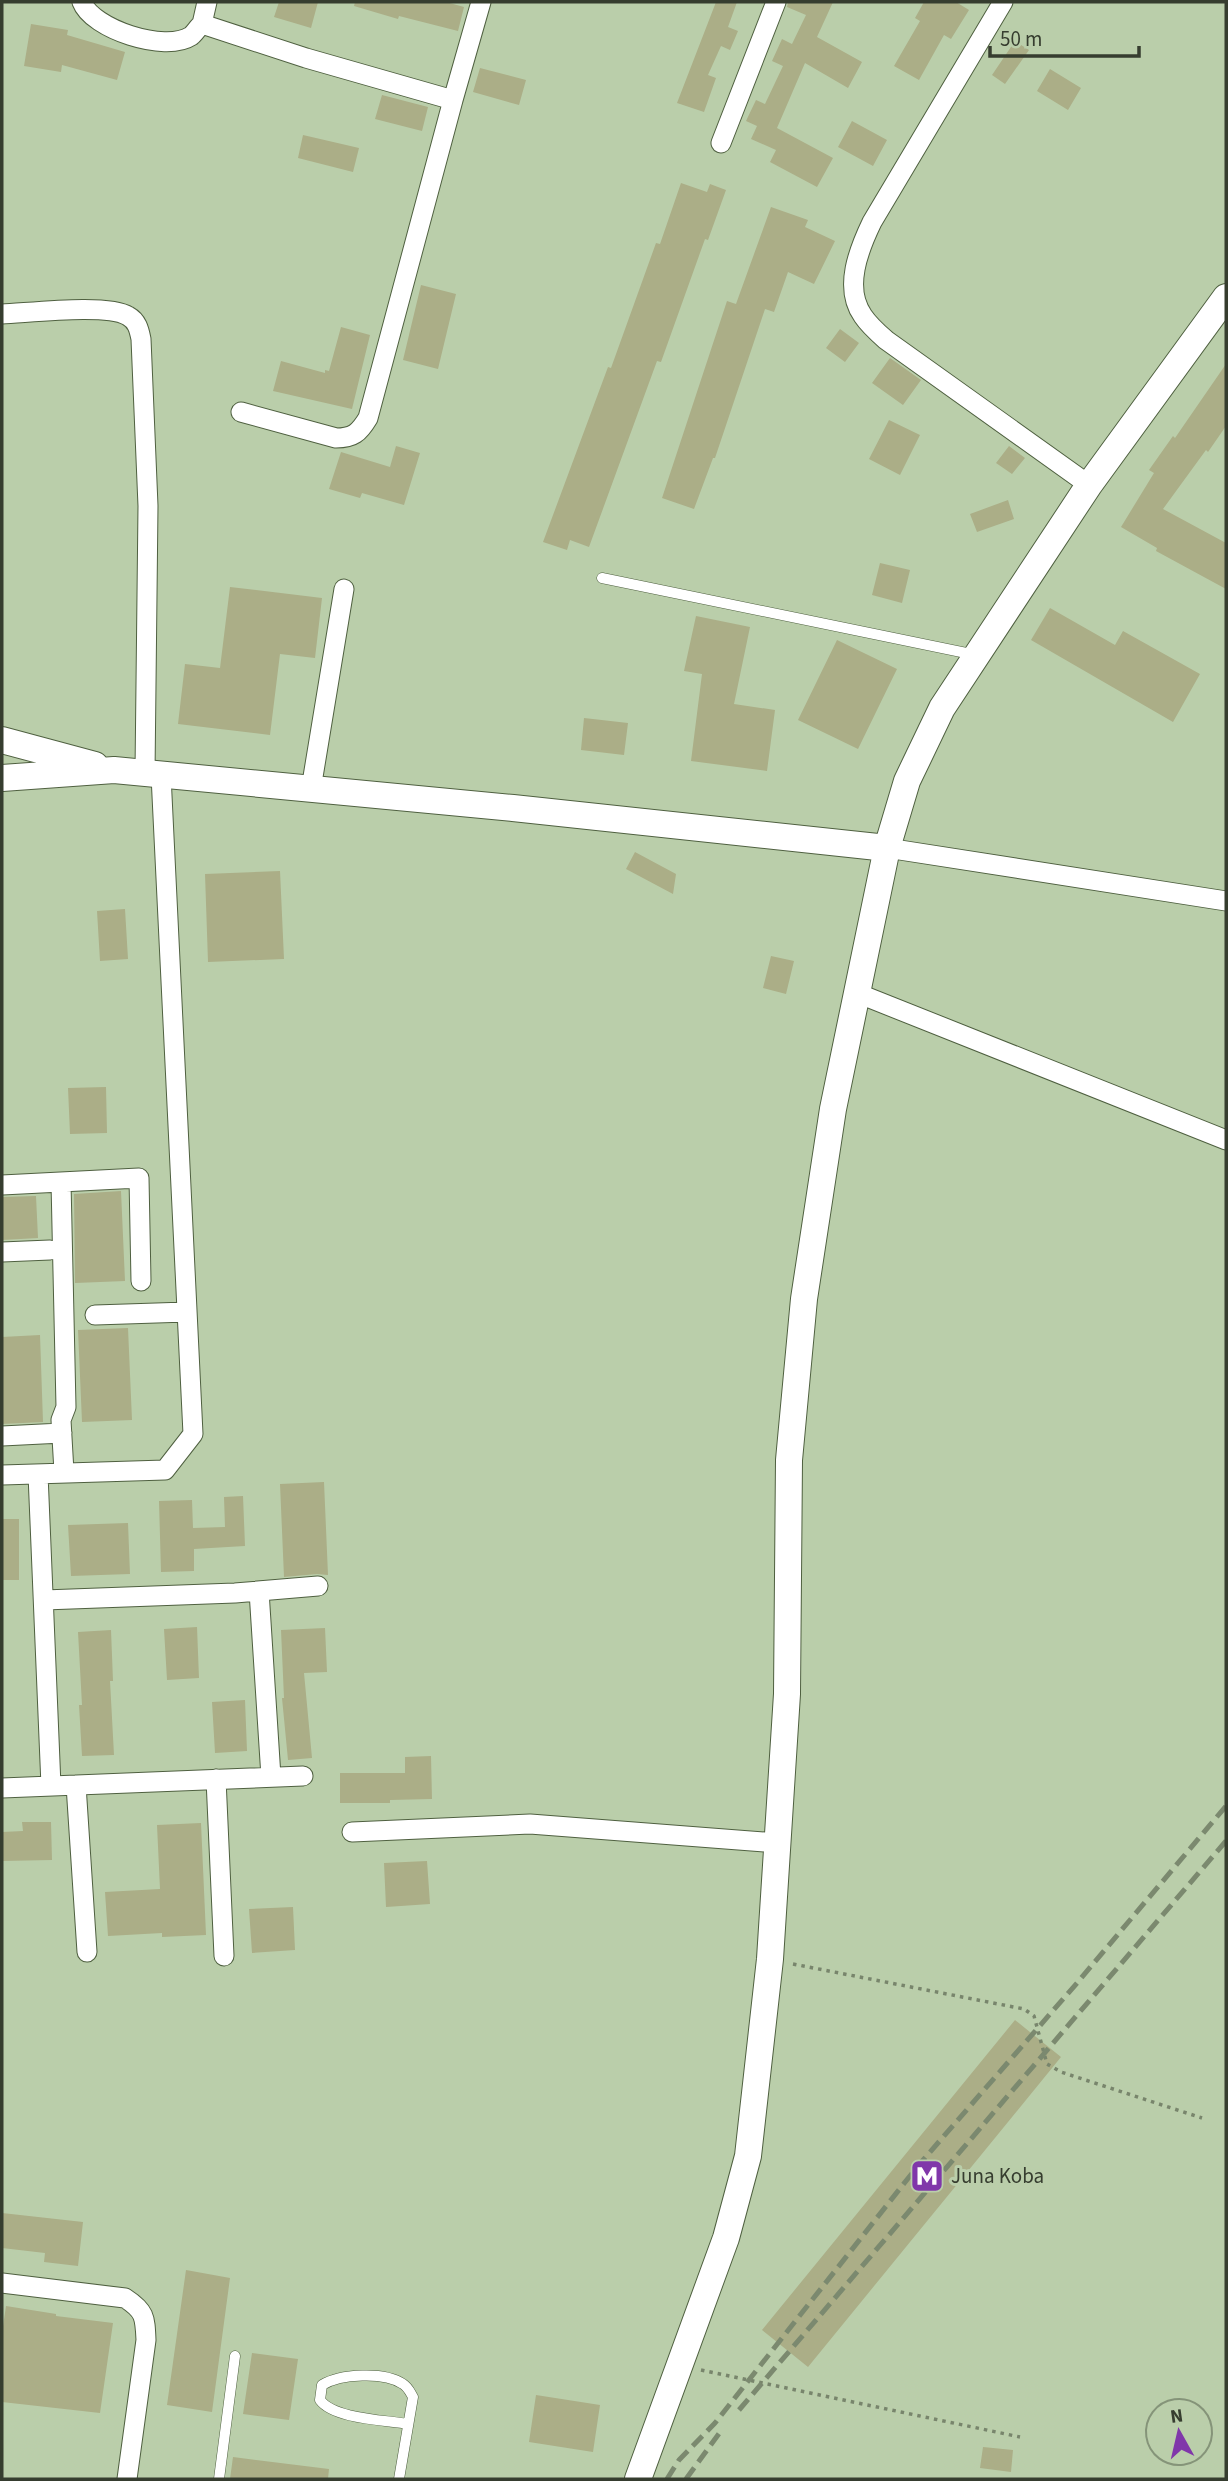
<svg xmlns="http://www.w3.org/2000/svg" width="1228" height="2481" font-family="'Source Sans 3',sans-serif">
	<rect width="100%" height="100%" fill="#baceaa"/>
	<path fill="#abae87" d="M279,2h39l-7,26 -37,-11z
		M355,2h91l18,5 -6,24 -59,-15 -1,3 -44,-13z
		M716,2h21l-9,25 10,4 -8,19 -9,-4 -13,29 8,3 -12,34 -27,-9z
		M788,2h45l-16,35 45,25 -14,26 -43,-25 -28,65 56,30 -16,29 -47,-25 6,-12 -25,-11 6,-13 -11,-5 10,-21 9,4 18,-38 -11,-5 10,-22 10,5 14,-29 -19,-8z
		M924,2h32l13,8 -18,29 -7,-4 -25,45 -25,-14 26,-45 -5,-3z
		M31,24l37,6 -1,5 58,17 -8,28 -55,-15 -1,7 -37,-6z
		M1015,41l14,9 -24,34 -13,-9z
		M480,68l46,12 -7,25 -46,-13z
		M1050,69l31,19 -13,22 -31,-19z
		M382,95l46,12 -6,24 -47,-12z
		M852,121l35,19 -14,26 -35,-19z
		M303,135l56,13 -6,24 -55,-14z
		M681,183l26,9 3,-8 16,6 -18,50 -3,-1 -44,123 -4,-1 -68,186 -19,-7 -3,10 -24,-8 65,-175 3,1 45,-125 4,1z
		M771,207l37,13 -3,7 30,14 -21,43 -26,-12 -14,40 -9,-3 -50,149h-2l-19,51 -32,-11 65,-197 9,3z
		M421,285l35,9 -18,75 -35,-9z
		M341,327l29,8 -18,74 -79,-18 8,-30 44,12v-3l4,1z
		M840,329l19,14 -14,19 -19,-14z
		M890,358l31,22 -18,25 -31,-22z
		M1226,364v62l-18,26 -2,-2 -43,59 63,34v46l-70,-38 1,-3 -36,-21 33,-54 -5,-3 24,-34 2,2z
		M889,420l31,15 -20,40 -31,-16z
		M396,446l24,7 -16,52 -42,-12 -2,5 -31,-9 12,-37 49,15z
		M1009,446l16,12 -13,16 -16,-11z
		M1008,500l6,19 -37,13 -7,-18z
		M880,563l30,7 -8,33 -30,-8z
		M230,587l92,11 -7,60 -35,-4 -10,81 -92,-11 7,-60 35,4z
		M1050,608l65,37 8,-14 77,43 -27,48 -142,-82z
		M696,616l54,11 -16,77 41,6 -8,61 -76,-10 11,-87 -18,-3z
		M837,640l60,29 -39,80 -60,-29z
		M584,718l44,5 -4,32 -43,-5z
		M635,852l41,22 -3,20 -47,-25z
		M280,871l4,88 -76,3 -3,-88z
		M125,909l3,50 -28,2 -3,-50z
		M771,956l23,5 -8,33 -23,-6z
		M106,1087l1,46 -37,1 -2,-46z
		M121,1191l4,90 -50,2 -1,-89z
		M36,1196l2,42 -36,2v-43z
		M128,1328l4,92 -50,2 -4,-92z
		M40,1335l3,87 -41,2v-87z
		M324,1482l4,93 -11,-1 -33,3 -4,-93z
		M243,1496l2,50 -51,3v22l-33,1 -2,-71 33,-1 1,28 32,-1 -1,-30z
		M2,1519h17v61h-17z
		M128,1523l2,51 -59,2 -3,-51z
		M197,1627l2,51 -32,2 -3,-51z
		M325,1628l2,44 -23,1 8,85 -24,2 -6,-62h2l-3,-68z
		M111,1630l2,51h-3l4,74 -32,1 -3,-51h3l-4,-73z
		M245,1700l2,51 -32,2 -3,-51z
		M431,1756l1,43 -42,1v3h-50v-30h65v-16z
		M22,1822h29l1,38 -50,1v-29l21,-1z
		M201,1823l5,112 -44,2v-4l-54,3 -3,-44 55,-3 -3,-64z
		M427,1861l3,43 -44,3 -2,-44z
		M293,1907l2,43 -43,3 -3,-44z
		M1015,2020l46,37 -253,310 -46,-37z
		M2,2213l81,9 -5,44 -34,-4 1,-9 -43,-5z
		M186,2270l44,8 -18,134 -45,-7z
		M6,2306l50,8v2l57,7 -13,90 -98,-11v-69z
		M252,2353l46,6 -9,61 -46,-6z
		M536,2395l64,10 -7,47 -64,-10z
		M983,2447l30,3 -2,22 -31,-4z
		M233,2457l96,12 -1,10h-98z"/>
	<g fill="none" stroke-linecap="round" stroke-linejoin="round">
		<defs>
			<path id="lane" d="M602,578l374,77
				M219,2479l16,-123
				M399,2479l14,-82c-3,-5 -5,-10 -10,-13 -19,-13 -63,-10 -81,1l-2,15c14,19 65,20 88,24"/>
			<path id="street" d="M82,2c10,27 83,51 109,34 4,-3 7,-9 11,-12
				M207,2l-5,22 104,34 147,42 -85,318c-9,15 -15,20 -32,20l-95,-26
				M1003,2l-131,220c-13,27 -29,66 -9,94 6,9 15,17 23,24l203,145
				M453,100l28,-98
				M721,143l55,-141
				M2,314c26,-1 106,-11 126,2 9,5 11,13 13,23l7,167 -3,267
				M311,789l33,-200
				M887,848l339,53
				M857,993l369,147
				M61,1182l5,225 -5,13 3,52
				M2,1185l137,-7 2,103
				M2,1252l48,-2
				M95,1315l92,-3
				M2,1436l60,-3
				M38,1474l13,312
				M2,1475l163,-5 28,-36 -32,-659
				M259,1591l12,186
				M44,1600l191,-7 83,-7
				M216,1779l8,177
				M76,1785l11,167
				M2,1788l301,-12
				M352,1832l178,-8 248,19
				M2,2283l123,15c20,13 20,19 21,42l-19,139"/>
			<path id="secondary" d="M2,740l93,25
				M2,778l112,-8 399,38 374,40
				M638,2479l88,-241 22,-82 22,-197 17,-265 2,-234 15,-161 29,-190 54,-261 20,-67 35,-73 147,-223 137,-188"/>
		</defs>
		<use href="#lane" stroke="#4f6040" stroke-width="11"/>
		<use href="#street" stroke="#4f6040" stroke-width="21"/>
		<use href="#secondary" stroke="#4f6040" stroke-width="28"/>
		<path stroke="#78856c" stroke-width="3.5" stroke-dasharray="3.5 5" stroke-linecap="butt" d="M793,1964l231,45 10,7 13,48 14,8 141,46
			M701,2370l319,67"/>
		<use href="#lane" stroke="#fff" stroke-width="10"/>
		<use href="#street" stroke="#fff" stroke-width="19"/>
		<use href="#secondary" stroke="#fff" stroke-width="26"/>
		<path stroke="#7b896f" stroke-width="5" stroke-dasharray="14 7" stroke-linecap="butt" d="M739,2410l487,-569
			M667,2479l12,-19 36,-37 202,-256 160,-184 149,-177
			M686,2479l37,-51"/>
	</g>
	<defs>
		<symbol id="metro-square" viewBox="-11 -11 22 22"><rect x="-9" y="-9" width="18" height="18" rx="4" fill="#8037aa" stroke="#baceaa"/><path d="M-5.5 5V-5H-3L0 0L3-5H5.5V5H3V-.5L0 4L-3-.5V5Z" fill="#fff"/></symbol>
	</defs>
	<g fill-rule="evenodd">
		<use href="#metro-square" x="908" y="2157" width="38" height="38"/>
	</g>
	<g text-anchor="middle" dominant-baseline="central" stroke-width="6" stroke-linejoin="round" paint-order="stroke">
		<g font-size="21" fill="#363d2f" stroke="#baceaa" text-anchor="start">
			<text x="951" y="2176">Juna Koba</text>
		</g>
	</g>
	<rect width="1228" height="2481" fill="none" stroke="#363d2f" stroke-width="7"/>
	<g transform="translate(1179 2432) rotate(352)"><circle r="33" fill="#baceaa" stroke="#859479" stroke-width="2"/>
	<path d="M0-5L12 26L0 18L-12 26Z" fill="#8037aa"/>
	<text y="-10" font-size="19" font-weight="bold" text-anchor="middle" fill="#363d2f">N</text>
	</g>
	<path d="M990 46v10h149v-10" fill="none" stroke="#363d2f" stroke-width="3.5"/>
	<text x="1000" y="46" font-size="21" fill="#363d2f" stroke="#baceaa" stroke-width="5" paint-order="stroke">50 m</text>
</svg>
